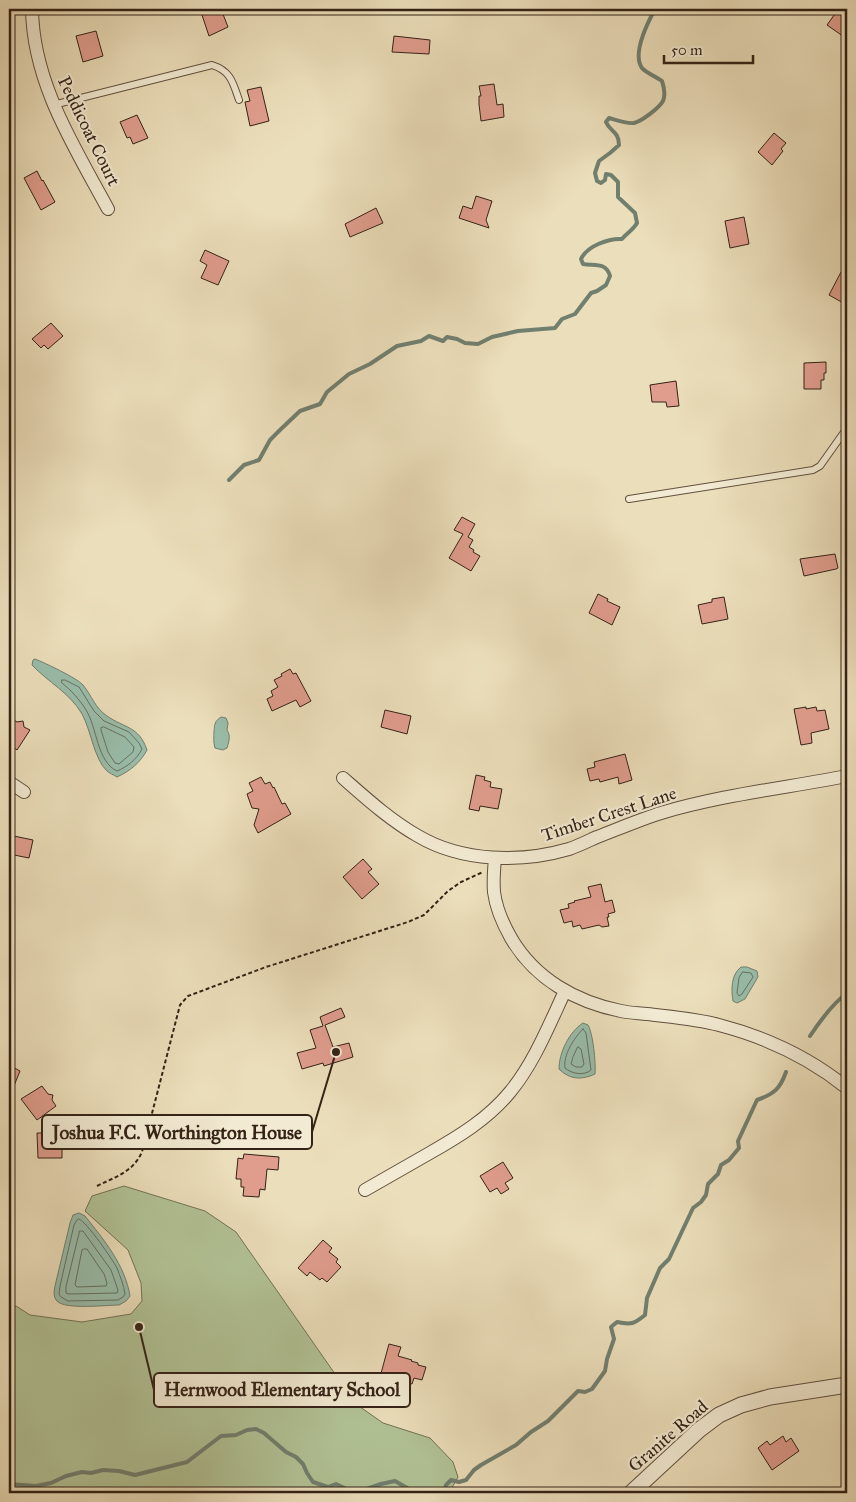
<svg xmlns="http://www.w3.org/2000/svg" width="856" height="1502" font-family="'IM FELL Great Primer',serif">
	<rect width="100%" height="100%" fill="#ebdeba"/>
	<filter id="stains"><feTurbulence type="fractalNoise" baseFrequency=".004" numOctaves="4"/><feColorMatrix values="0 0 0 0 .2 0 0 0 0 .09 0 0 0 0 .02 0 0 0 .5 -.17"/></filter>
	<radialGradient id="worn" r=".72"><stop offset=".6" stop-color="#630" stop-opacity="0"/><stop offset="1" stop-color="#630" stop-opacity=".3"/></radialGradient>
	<path fill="#b1c295" stroke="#727256" d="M124,1186l81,25 31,21 120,172 27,19 47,15 23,24 5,15 -9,16h-440v-183l7,-4 14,9 52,7 49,-8 11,-13 -1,-18 -13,-33 -43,-39 7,-15z"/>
	<path fill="#99bdaa" stroke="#717f6f" d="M35,659c10,4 42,19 48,26 9,11 12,23 24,31 17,12 32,10 40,34 -7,13 -17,21 -30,27 -3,-2 -8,-4 -10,-6 -13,-12 -16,-41 -25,-57 -12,-21 -34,-32 -50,-49l1,-5z
		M221,717l5,1 2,5 -1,7c4,6 2,11 0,18l-4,2 -8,-2c-2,-7 -1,-10 -1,-17 1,-7 0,-9 7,-14z
		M741,967h6l10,4 1,6 -13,22 -8,4 -4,-2c-2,-12 -2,-26 8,-34z
		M583,1023l5,2c5,8 8,38 7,49 -13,6 -25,6 -36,-5 0,-16 10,-37 24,-46z
		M79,1213l6,3c19,24 40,49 45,80l-4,5 -7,4c-12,0 -54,5 -62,-4 -4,-4 -3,-10 -2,-15l15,-63 3,-8z"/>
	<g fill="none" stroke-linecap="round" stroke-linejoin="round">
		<path stroke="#667060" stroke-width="1" d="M62,680h3l14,7 15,24 10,10 25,11 10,11 3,6c-5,10 -15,18 -25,22 -20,-9 -20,-44 -31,-61 -6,-10 -15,-20 -24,-27z
			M104,727l21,10 9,10 -1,5 -14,12 -4,-1 -7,-11 -7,-22v-2z
			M743,972l8,1 2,4 -11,17 -3,2 -2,-3 2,-15z
			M583,1029l3,4 5,37c-7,6 -19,4 -26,-2 -2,-13 9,-30 18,-39z
			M578,1047l3,2 3,15 -2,3h-6l-5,-3 2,-7z
			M79,1219c8,3 33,40 38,49 3,8 7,18 8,26l-2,3 -5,3 -50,1 -7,-4 -2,-3 1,-8 14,-61 3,-5z
			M80,1231h3l28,39 7,20 -1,3 -48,1 -3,-1v-6z
			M84,1249h3l17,25 3,9 -1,3 -29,1 -2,-2 7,-35z"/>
		<path stroke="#717f6f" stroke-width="4" d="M229,480l15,-15 15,-5 11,-20 11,-11 19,-18 20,-7 7,-12 22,-18 21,-10 27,-18 24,-5 8,-5 14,5 4,-4 10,2 8,4 13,1 14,-7 26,-6 37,-3 7,-9 13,-5 16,-21 6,-2 9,-6 4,-9c-4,-14 -15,-10 -27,-12l-2,-5c6,-13 28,-21 41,-20 5,-6 11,-9 15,-16l-2,-10 -17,-16v-15l-7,-7 -5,-1 -1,6 -4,3 -4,-2 -2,-8 4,-12 11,-8 9,-8c0,-14 -9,-13 -13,-23l3,-4c7,2 18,6 25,5 8,-2 25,-15 29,-22 3,-7 1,-14 -1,-20 -4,-3 -17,-9 -20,-13 -10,-14 6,-46 13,-59
			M810,1036c10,-15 22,-32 37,-43
			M9,1484l27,2 15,-3 15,-7 16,-4 9,1 12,-3 16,1 16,4 52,-13 34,-26 15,-1 11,-5 9,-1 8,4 22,19 10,5 7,7 4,9 6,9 15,5 8,-3 19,9 26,-9 14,-3 21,12
			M444,1493l2,-8 5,-5 8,2 7,-2 8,-10 7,-5 35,-20 15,-13 17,-11 30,-30 7,1 7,-3 13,-18 2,-12 7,-20 -3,-12 6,-5c14,3 17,2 28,-7l2,-17 13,-30 9,-9 24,-51 8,-6 5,-7 2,-11 10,-10 3,-9 8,-5 10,-12 -1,-7 19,-41c17,-6 23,-11 29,-28"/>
	</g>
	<path fill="#e09d8d" stroke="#342216" d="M200,9h21l7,18 -19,9z
		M837,11l10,7v21l-20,-14z
		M96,31l7,25 -20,6 -7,-26z
		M394,36l36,4 -1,14 -37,-2z
		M494,84l3,21 6,-1 1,13 -23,4 -2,-17v-8h2l-2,-10z
		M261,87l8,34 -19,5 -5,-24 5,-1 -3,-11z
		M137,115l11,23 -15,6 -3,-7 -3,1 -7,-16z
		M774,133l12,10 -5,6 2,2 -11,14 -14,-13z
		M37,171l5,10 1,-1 12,22 -14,8 -17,-32z
		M476,196l16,5 -6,19 3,8 -30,-10 4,-12 9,3z
		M376,208l7,15 -33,14 -5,-13z
		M744,217l5,27 -19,4 -5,-27z
		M205,250l24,11 -11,24 -17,-7 6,-13 -7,-4z
		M841,272l6,4v29l-18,-10z
		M51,323l12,13 -15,13 -4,-4 -3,3 -9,-9z
		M826,362v11h-2v7h-3v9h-17v-26z
		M676,381l3,25 -12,1 -1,-5h-14l-2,-17z
		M462,517l13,7 -7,13 5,3 -4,7 5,3 -1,2 7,4 -9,15 -22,-13 14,-24 -9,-4z
		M835,554l3,14 -2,1 -32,7 -4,-17z
		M598,594l10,5 -1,2 13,6 -8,18 -23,-12z
		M724,597l4,22 -26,5 -4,-19 14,-3v-3z
		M290,669l3,5 3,-1 15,28 -11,6 -4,-7 -24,11 -5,-12 6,-3 -2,-5 7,-4 -4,-7 8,-4 -1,-2z
		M806,707v2l10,-2 1,4 8,-1 4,19 -18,4 1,10 -11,2 -7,-36z
		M385,710l26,6 -4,18 -26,-7z
		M9,717l8,5 6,-1 1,6 6,3 -13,20 -8,-6z
		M625,754l7,26 -13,4 -1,-7 -18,5 -1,-3 -9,2 -3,-12 8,-2 -1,-5z
		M476,775l9,2 -1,3 7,2 -1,5 12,2 -4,20 -18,-3 -1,5 -10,-2z
		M261,777l4,7 5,-2 3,6 1,-1 8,17 3,-1 6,11 -33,19 -4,-8 5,-16 -7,-1 -5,-14 6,-3 -4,-8z
		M9,835l24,5 -4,18 -20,-4z
		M363,859l9,10 -4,3 11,12 -17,15 -19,-22z
		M601,884l4,18 7,-2 3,12 -7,2 1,3h-2l2,9 -7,1 -3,-2 -17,4 -2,-4 -7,2 -1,-6 -8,2 -4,-13 9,-2 -1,-4 7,-2 -1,-1 17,-4 -3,-10z
		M341,1008l4,9 -20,8 8,22 16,-4 4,14 -29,9 -1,-3 -21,6 -5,-16 19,-5 -6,-18 13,-4 -3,-9z
		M9,1065l11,6 -11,27z
		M42,1086l6,8 5,1 -1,5 4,6 -19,14 -16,-21z
		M45,1132l18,1 -1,10 4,4 -4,3v8h-24l-1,-25h9z
		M244,1154l35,3 -1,13 -11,-1 -2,21 -5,-1 -1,8 -16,-1 1,-9h-3v-8h-5l2,-21 5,1z
		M503,1162l10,16 -8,5 4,6 -8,5 -4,-6 -7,4 -10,-16z
		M323,1240l9,8 -3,4 9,7 -2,3 5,5 -14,15 -5,-4 -2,2 -10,-8 -3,4 -9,-8z
		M389,1344l12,3 -3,9 14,4 -1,1 7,2v2l8,2 -4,13 -8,-2 -2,6 -11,-4 -1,6 -10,-2 1,-4 -11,-3z
		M783,1436l3,6 5,-4 8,13 -27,19 -14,-22 9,-7 3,4z"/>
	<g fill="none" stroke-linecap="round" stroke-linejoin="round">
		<defs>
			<path id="service" d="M53,105l159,-40c19,6 21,18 27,35
				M629,499l184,-29 7,-4 27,-38"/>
			<path id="minor" d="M32,9c1,74 42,137 76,200
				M343,778c24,21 47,42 75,58 44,26 103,27 151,13 9,-3 19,-8 28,-12 21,-8 42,-17 64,-24 60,-18 124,-25 186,-37
				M9,782l15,10
				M495,858c-1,11 -2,22 -1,34 2,16 9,32 17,46 24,41 65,64 110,73 9,2 18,2 26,3 24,3 49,5 72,11 46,12 91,33 128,63
				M365,1190c21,-12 42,-24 63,-36 30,-17 60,-35 82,-62 24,-29 39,-67 55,-101"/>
			<path id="tertiary" d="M631,1493l68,-63 20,-15 22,-10 29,-8 77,-12"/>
		</defs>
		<use href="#service" stroke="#62513f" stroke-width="8"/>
		<use href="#minor" stroke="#62513f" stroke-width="14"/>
		<use href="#tertiary" stroke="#62513f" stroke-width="17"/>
		<path stroke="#342216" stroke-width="2" stroke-dasharray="4 2.5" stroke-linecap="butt" d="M9,1169l1,9 -1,1
			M97,1186c18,-9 36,-14 45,-34l38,-147 8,-9 78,-29 142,-45 16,-7 24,-24 13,-9 22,-10"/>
		<use href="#service" stroke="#f2ead2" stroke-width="6"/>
		<use href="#minor" stroke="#f2ead2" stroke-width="12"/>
		<use href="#tertiary" stroke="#f2ead2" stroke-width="15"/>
	</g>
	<g text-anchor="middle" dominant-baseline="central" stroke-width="4.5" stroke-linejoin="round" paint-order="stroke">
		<g font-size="18" fill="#342216" stroke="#f2ead2">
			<text transform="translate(89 131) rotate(64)">Peddicoat Court</text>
			<text transform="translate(609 814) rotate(-18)">Timber Crest Lane</text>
			<text transform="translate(668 1436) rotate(-41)">Granite Road</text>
		</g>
	</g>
	<path fill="none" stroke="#342216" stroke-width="2" d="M336 1052L312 1132M139 1327L154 1390"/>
	<g fill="#342216" stroke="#f2ead2" stroke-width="2">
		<circle cx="336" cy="1052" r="5"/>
		<circle cx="139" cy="1327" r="5"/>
	</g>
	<g fill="#f2ead2" stroke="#342216" stroke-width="2">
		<rect x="42" y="1115" width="270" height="34" rx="5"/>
		<rect x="154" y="1373" width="256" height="34" rx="5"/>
	</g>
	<g font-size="19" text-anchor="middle" font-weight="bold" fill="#342216">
		<text x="177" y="1139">Joshua F.C. Worthington House</text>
		<text x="282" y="1396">Hernwood Elementary School</text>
	</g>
	<rect width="856" height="1502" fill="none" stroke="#ebdeba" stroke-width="30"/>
	<rect x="10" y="10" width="836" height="1482" fill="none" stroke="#342216" stroke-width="2.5"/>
	<rect x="15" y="15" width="826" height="1472" fill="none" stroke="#342216"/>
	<path d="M664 55v8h89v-8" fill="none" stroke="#342216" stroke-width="2.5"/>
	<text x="671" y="55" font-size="15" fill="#342216" stroke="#f2ead2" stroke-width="4" paint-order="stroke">50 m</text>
	<rect width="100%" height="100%" filter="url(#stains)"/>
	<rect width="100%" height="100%" fill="url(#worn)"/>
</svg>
